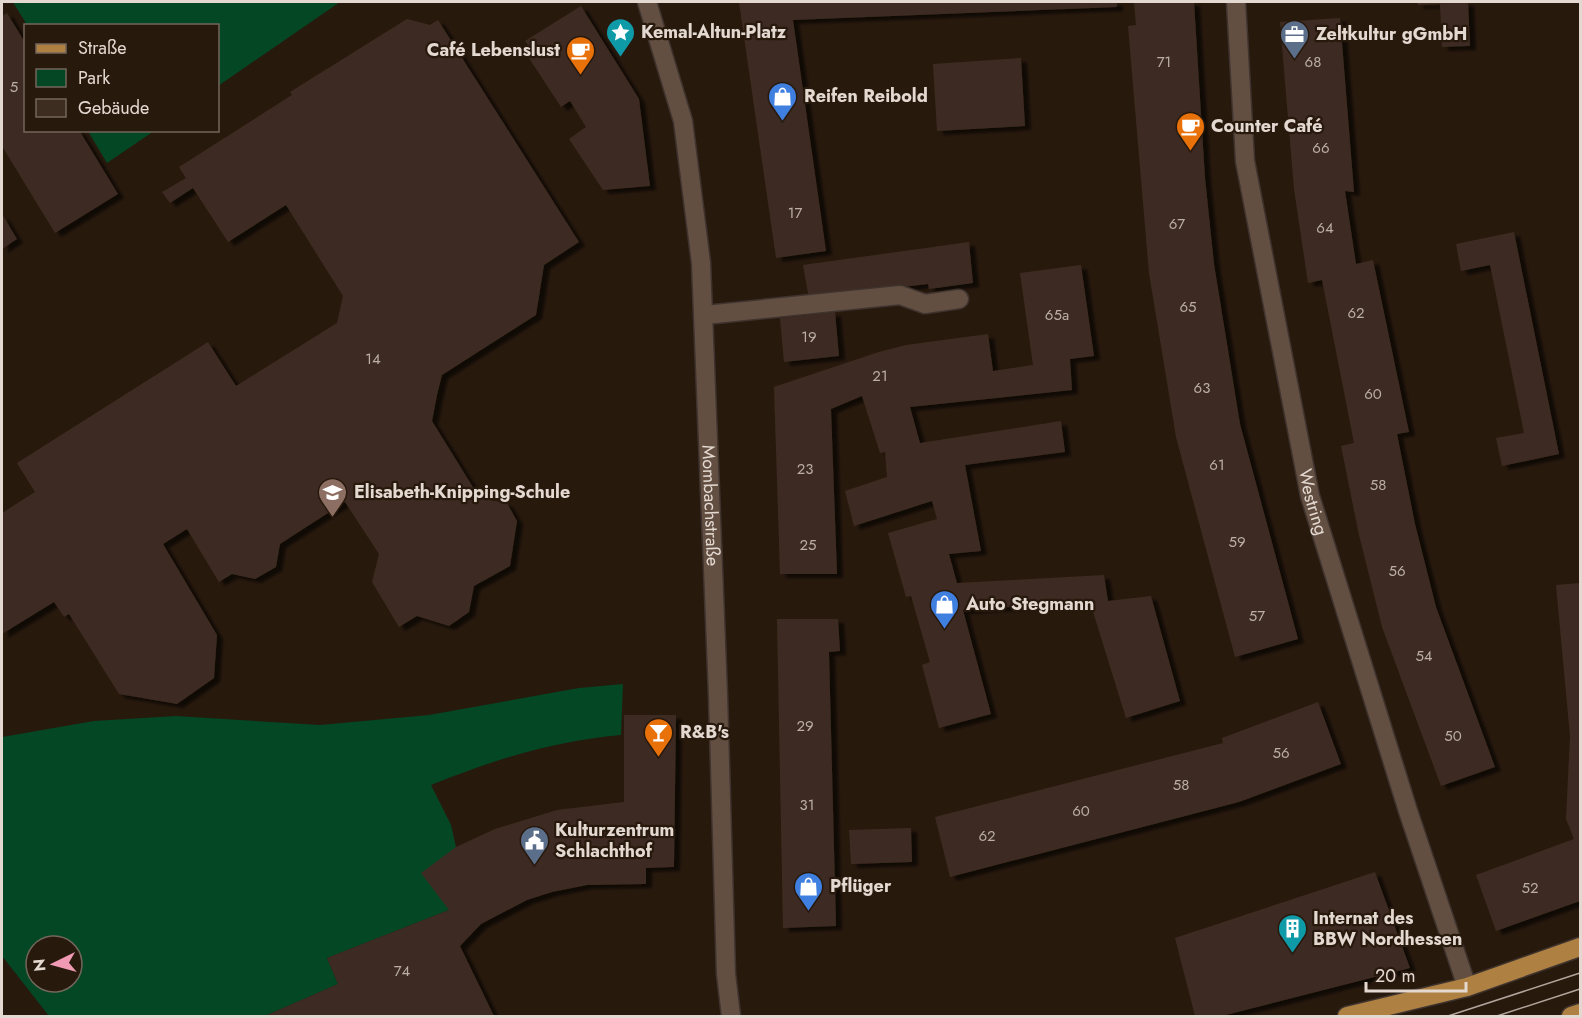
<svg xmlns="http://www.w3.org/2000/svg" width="1582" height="1018" font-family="Jost,sans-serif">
	<defs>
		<filter id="shadow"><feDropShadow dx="6" dy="4" stdDeviation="1.5" flood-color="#0009"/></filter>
	</defs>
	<rect width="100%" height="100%" fill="#28190d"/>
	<path fill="#044724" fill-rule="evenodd" d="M13,2h327l-122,84v-60l-191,-1z
		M88,131h66l-47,32z
		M623,684l-2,51c-68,6 -128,25 -190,50l20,40 5,22 -7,63 -122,48 11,26 -73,32h-216l-47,-60v-219l92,-16 82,-5 144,9 109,-10 150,-27zM36,946h36v36h-36z"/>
	<path fill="#3d2c20" filter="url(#shadow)" d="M739,2h378v5l-324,13 33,231 -50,7z
		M1134,2h60l11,176 9,86 26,160 58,215 -63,18 -59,-220 -27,-164 -21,-247 8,-1z
		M1417,2h51l2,44 -28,1 -2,-43 -22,1z
		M581,6l58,93 11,87 -47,4 -34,-51 17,-12 -16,-26 -9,6 -38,-58 6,-3 -4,-5z
		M7,13l19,31v86h53l39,64 -63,39 -53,-87v-130z
		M1340,18l14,174 -9,-1 11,73 17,-4 36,172 -12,2 18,90 21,83 59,160 -54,19 -59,-159 -23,-92 -18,-89 13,-3 -32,-163 -14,3 -14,-94 -14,-167z
		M407,19l23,6 8,-5 141,222 -35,23 -8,50 -94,60 -5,20 -5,26 44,71 5,-4 7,12 19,3 10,18 -7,45 -36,20 -5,26 -20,14 -32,-10 -18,11 -27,-45 7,-28 -34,-52 -65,42 -4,23 -21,12 -23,-5 -13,8 -32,-53 -24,15 54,91 -3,43 -37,26 -58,-10 -50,-80 -5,3 -10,-15 -52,32v-121l33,-21 -18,-29 191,-121 28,44 101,-63 6,-27 -57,-91 -58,37 -35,-54 -23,15 -8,-11 24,-14 -7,-11 113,-72 -2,-3z
		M1021,58l4,68 -88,5 -4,-67z
		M2,214l15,25 -15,10z
		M1514,232l45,222 -57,12 -6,-28 28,-5 -34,-168 -29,6 -5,-27z
		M969,242l4,41 -44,6 -1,-5 -119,14 -6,-33z
		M1081,265l13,91 -24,3 2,31 -162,17 10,36 141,-22 4,31 -100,13 16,86 -32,3 8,29 147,-8 4,26 43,-5 29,105 -54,17 -36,-116 -127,8 28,104 -52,14 -17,-63 8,-3 -19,-66 -5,1 -18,-64 49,-14 -5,-18 -78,25 -9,-35 42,-14 -2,-25 -5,1 -18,-57 -31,13 6,165h-57l-6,-187 105,-35 27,-7 82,-11 5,37 40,-6 -13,-92z
		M835,312l4,44 -55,6 -4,-44z
		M1580,583v318l-84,30 -20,-56 98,-36 -8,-20 4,-83 -14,-151z
		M777,619h61l2,32 -11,1 7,274 -53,2z
		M1318,702l23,62 -102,38 -289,75 -15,-60 288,-74 -1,-5z
		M624,715h52l-2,152 -28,1v16l-59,1 -35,7 -25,8 -46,24 -21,22 34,70h-229l73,-32 -11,-26 122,-48 -28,-37 35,-26 39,-18 62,-19 67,-8z
		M911,828l1,34 -61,2 -2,-34z
		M1375,872l35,96 -188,48h-27l-20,-78z"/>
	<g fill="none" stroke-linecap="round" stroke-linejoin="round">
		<defs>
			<g id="minor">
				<path id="s1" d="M647,2l36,119 18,142 17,432 8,279 5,42"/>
				<path id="s2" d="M1236,2l9,159 65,335 98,315 59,176"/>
				<path d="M705,315l195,-20 25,9 34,-5"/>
			</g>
			<path id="major" d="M1347,1016l120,-29 113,-40
				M1571,1016l9,-3"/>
		</defs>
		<use href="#minor" stroke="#3f332e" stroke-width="21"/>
		<use href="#major" stroke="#3f332e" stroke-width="21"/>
		<use href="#minor" stroke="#624f42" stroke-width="18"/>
		<use href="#major" stroke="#ae8041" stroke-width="18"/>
		<path stroke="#b1a59c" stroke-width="1.5" d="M1448,1016l132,-43
			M1497,1016l83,-27"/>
	</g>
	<defs>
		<symbol id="sight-pin" viewBox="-11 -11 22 30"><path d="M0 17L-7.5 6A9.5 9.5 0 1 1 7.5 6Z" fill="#0f9aa8" stroke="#28190d"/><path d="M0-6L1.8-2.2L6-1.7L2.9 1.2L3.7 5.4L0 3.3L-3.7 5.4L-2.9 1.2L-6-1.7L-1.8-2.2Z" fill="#fff"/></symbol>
		<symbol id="office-pin" viewBox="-11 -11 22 30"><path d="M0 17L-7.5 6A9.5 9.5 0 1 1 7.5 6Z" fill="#5c6f8a" stroke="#28190d"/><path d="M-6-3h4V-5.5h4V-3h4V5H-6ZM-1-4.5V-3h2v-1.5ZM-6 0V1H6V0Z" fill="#fff"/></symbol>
		<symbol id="cafe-pin" viewBox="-11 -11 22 30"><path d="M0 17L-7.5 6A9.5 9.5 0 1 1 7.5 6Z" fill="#e8710a" stroke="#28190d"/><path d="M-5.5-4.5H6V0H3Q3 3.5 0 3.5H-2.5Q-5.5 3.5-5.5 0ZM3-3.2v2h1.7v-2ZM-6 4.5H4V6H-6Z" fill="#fff"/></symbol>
		<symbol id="shop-pin" viewBox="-11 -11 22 30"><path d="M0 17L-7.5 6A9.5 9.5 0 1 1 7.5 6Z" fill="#3f7fe0" stroke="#28190d"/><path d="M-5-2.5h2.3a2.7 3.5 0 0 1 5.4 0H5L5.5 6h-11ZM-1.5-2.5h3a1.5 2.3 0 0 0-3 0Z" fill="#fff"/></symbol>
		<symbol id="school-pin" viewBox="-11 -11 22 30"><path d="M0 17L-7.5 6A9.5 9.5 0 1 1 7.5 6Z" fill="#8d6e63" stroke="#28190d"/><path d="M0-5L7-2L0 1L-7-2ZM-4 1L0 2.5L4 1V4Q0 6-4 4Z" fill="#fff"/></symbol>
		<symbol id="bar-pin" viewBox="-11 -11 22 30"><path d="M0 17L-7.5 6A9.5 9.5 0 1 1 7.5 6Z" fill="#e8710a" stroke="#28190d"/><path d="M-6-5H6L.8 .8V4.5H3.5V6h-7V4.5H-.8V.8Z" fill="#fff"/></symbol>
		<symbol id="civic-pin" viewBox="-11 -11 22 30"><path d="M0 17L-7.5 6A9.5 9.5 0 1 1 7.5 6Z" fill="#5c6f8a" stroke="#28190d"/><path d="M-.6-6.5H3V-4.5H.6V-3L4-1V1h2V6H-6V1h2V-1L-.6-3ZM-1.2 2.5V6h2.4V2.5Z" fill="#fff"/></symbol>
		<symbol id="building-pin" viewBox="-11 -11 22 30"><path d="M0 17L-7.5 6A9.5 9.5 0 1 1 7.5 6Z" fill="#0f9aa8" stroke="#28190d"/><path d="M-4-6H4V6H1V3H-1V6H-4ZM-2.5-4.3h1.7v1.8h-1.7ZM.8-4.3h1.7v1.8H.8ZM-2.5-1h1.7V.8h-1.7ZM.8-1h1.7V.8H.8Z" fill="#fff"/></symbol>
	</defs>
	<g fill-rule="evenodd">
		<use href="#sight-pin" x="604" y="16" width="33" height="45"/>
		<use href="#office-pin" x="1278" y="18" width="33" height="45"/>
		<use href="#cafe-pin" x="564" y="34" width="33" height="45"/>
		<use href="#shop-pin" x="766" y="80" width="33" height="45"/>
		<use href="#cafe-pin" x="1174" y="110" width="33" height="45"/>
		<use href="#school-pin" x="316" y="476" width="33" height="45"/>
		<use href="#shop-pin" x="928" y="588" width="33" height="45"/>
		<use href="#bar-pin" x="642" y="716" width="33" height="45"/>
		<use href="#civic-pin" x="518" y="824" width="33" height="45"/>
		<use href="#shop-pin" x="792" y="870" width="33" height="45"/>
		<use href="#building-pin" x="1276" y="912" width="33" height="45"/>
	</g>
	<g text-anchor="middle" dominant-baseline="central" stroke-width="4.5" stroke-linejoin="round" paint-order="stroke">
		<g font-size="15" fill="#baaea5">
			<text x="1164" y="62">71</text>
			<text x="1313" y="62">68</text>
			<text x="14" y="87">5</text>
			<text x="1321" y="148">66</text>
			<text x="795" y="213">17</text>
			<text x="1177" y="224">67</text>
			<text x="1325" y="228">64</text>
			<text x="1188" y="307">65</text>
			<text x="1356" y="313">62</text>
			<text x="1057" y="315">65a</text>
			<text x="809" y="337">19</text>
			<text x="373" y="359">14</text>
			<text x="880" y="376">21</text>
			<text x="1202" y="388">63</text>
			<text x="1373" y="394">60</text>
			<text x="1217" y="465">61</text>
			<text x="805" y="469">23</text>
			<text x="1378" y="485">58</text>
			<text x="1237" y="542">59</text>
			<text x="808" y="545">25</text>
			<text x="1397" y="571">56</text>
			<text x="1257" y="616">57</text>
			<text x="1424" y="656">54</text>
			<text x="805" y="726">29</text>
			<text x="1453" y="736">50</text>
			<text x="1281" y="753">56</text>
			<text x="1181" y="785">58</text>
			<text x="807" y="805">31</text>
			<text x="1081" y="811">60</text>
			<text x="987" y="836">62</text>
			<text x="1530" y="888">52</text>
			<text x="402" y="971">74</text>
		</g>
		<g font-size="18" font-weight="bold" fill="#e4d9d1" stroke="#28190d" text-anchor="start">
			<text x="641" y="32">Kemal-Altun-Platz</text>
			<text x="1316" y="34">Zeltkultur gGmbH</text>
			<text x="560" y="50" text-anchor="end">Café Lebenslust</text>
			<text x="804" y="96">Reifen Reibold</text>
			<text x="1211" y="126">Counter Café</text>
			<text x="354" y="492">Elisabeth-Knipping-Schule</text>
			<text x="966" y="604">Auto Stegmann</text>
			<text x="680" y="732">R&amp;B's</text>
			<text x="555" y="830">Kulturzentrum<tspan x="555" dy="21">Schlachthof</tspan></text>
			<text x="830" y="886">Pflüger</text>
			<text x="1313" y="918">Internat des<tspan x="1313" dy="21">BBW Nordhessen</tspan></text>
		</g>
		<g font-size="18" fill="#e4d9d1" stroke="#28190d">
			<text stroke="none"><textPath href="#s2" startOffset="507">Westring</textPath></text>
			<text stroke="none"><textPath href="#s1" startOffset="510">Mombachstraße</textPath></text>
		</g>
	</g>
	<rect width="1582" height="1018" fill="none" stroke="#e4d9d1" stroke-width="6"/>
	<rect x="24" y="24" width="195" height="108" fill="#28190d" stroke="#73665b" stroke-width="1.5"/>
	<rect x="36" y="44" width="30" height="9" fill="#ae8041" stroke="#73665b" stroke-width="1.5"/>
	<text x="78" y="54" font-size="18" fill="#e4d9d1">Straße</text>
	<rect x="36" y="69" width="30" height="18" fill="#044724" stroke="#73665b" stroke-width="1.5"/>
	<text x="78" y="84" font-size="18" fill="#e4d9d1">Park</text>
	<rect x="36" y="99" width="30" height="18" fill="#3d2c20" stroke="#73665b" stroke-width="1.5"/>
	<text x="78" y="114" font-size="18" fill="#e4d9d1">Gebäude</text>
	<g transform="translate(54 964) rotate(265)"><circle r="28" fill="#28190d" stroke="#73665b" stroke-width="1.5"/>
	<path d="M0-4.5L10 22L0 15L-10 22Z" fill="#f09ab4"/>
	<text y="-9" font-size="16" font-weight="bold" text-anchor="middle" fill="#e4d9d1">N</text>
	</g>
	<path d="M1366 982v9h100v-9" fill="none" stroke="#e4d9d1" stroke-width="3"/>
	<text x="1375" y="982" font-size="18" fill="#e4d9d1" stroke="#28190d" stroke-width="4.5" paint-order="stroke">20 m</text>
</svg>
